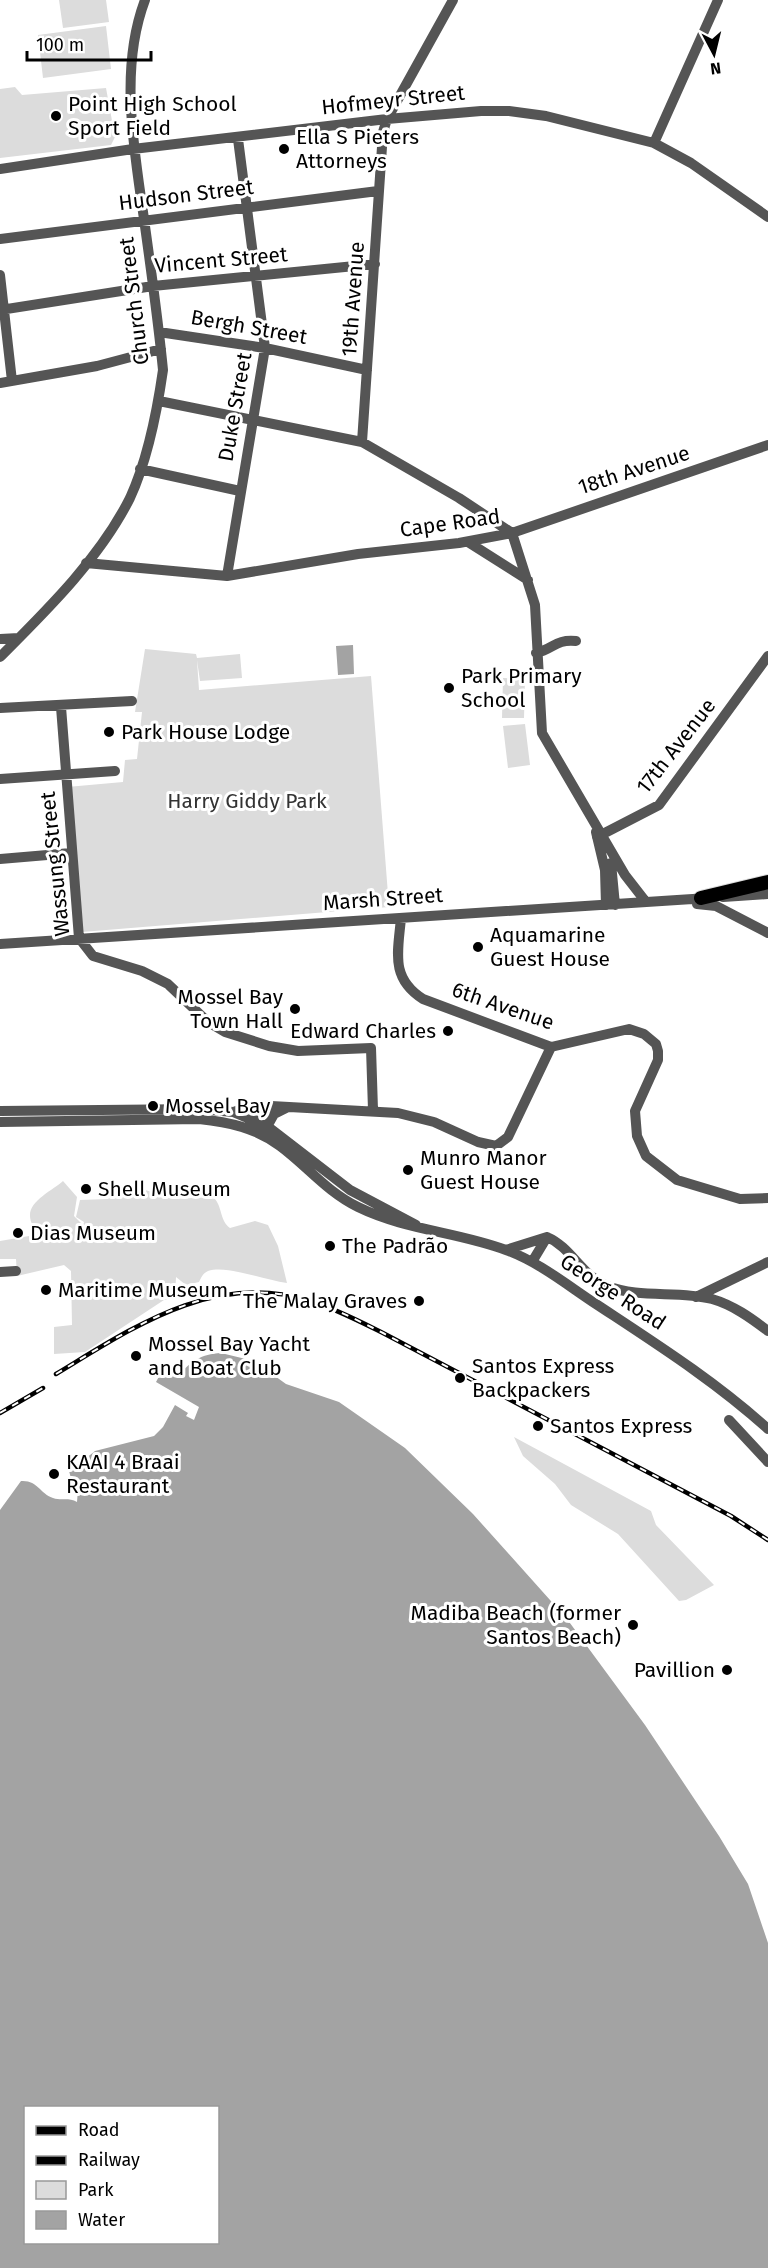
<svg xmlns="http://www.w3.org/2000/svg" width="768" height="2268" font-family="'Fira Sans',sans-serif">
	<rect width="100%" height="100%" fill="#fff"/>
	<path fill="#dcdcdc" d="M59,0h47l3,22 -46,6z
		M106,26l5,43 -68,9 -5,-43z
		M15,87l7,8 84,-7 9,49 -4,8 -111,13v-69z
		M145,649l51,5 1,4 43,-4 2,24 -42,3 -3,-21 2,30 172,-14 18,231 -307,25 -15,-145 56,-5 2,-22 12,-1 5,-47h-7z
		M503,678l22,1 -1,39h-22z
		M525,724l5,41 -22,3 -5,-42z
		M63,1181l14,16 -3,19 8,8 -2,8 12,8 -10,-9 2,-9 -8,-5 4,-17 28,-1 14,-11 11,-2 40,13 40,-2c10,9 6,23 17,31l25,-7 13,4 10,21 9,37c-24,-3 -59,-18 -79,-12 -5,2 -7,7 -9,11l-13,3 -10,-8 -1,20 -11,3 -79,52 -31,2v-27l18,-2 -1,-54 -7,-6 -47,11 -1,-17h-16v-18l35,-6c0,-6 -5,-13 -5,-19 -1,-15 23,-26 33,-35z
		M514,1437l137,74 5,14 58,60 -28,15 -7,1 -61,-67 -47,-29 -16,-21 -32,-28z"/>
	<path fill="#a3a3a3" fill-rule="evenodd" d="M353,645l1,29 -16,1 -2,-29z
		M221,1353l33,8 32,23 53,18 66,46 68,66 94,105 78,106 74,111 29,48 20,59v325h-768v-758l21,-29c17,-1 18,12 32,17 8,3 16,-1 24,4l1,-13 -5,-3 -5,-19 12,-4 15,-12 59,-15 9,-9 12,-22 13,8 -2,3 8,4 5,-13 -43,-25 7,-13 15,7c13,-15 23,-22 43,-23zM26,2108h192v134h-192z"/>
	<g fill="none" stroke-linecap="round" stroke-linejoin="round">
		<defs>
			<path id="major" d="M701,898l67,-16"/>
		</defs>
		<use href="#major" stroke="#dbdbdb" stroke-width="16"/>
		<path stroke="#555" stroke-width="10" d="M654,143l64,-143
			M0,169l133,-20 254,-30 94,-8h28l37,5 108,27 37,20 77,54
			M0,239l378,-48
			M0,275l12,106
			M0,310l153,-24 222,-22
			M159,332l106,16 102,22
			M0,383l97,-17 64,-17
			M159,401l203,41 97,56 53,35
			M362,442l21,-310 4,-13 66,-119
			M140,469l100,22
			M512,533l23,72 7,128 83,142 21,27
			M468,542l60,38
			M86,563l141,13 131,-22 101,-11 53,-10 256,-88
			M227,576l38,-228 -27,-209
			M0,639l19,-1
			M536,653c18,-4 19,-14 40,-12
			M0,657c47,-47 100,-99 130,-159 18,-39 27,-86 33,-128 -5,-51 -12,-101 -19,-151 -10,-71 -25,-150 1,-219
			M61,707l18,231 14,18 49,15 26,13 40,38 17,10 44,14 29,5 73,-3 2,62
			M0,708l132,-7
			M0,779l115,-8
			M596,832l9,38 1,35
			M597,837l62,-32 109,-149
			M0,859l71,-6
			M611,863l4,42
			M723,897l45,-3
			M697,904l19,2 52,27
			M401,918c-3,34 -11,60 22,81l128,48 78,-18 15,5 12,10 2,7v9l-23,51 2,25 9,20 31,24 63,19 28,-1
			M0,944l708,-46
			M0,1111l200,-2 33,3 34,14 83,64 66,35
			M234,1112l15,-6h19
			M0,1122l199,-3c30,3 57,9 81,27 27,20 47,46 78,61 47,23 100,25 148,43 33,12 61,35 90,54 59,39 119,77 172,125
			M250,1122l8,-10 13,-6 127,7 36,9 44,20 18,4 12,-9 43,-90
			M264,1132l10,-18 14,-7
			M547,1237c24,10 35,39 60,49 33,13 71,4 105,13 21,6 39,19 56,32
			M506,1250l41,-13
			M532,1262l15,-25
			M0,1272l16,-1
			M696,1297l72,-35
			M729,1420l39,42"/>
		<use href="#major" stroke="#000" stroke-width="14"/>
		<defs>
			<path id="rail" d="M56,1374c78,-47 156,-102 252,-74 26,8 51,21 75,33l348,183 37,24
				M0,1413l43,-25"/>
		</defs>
		<use href="#rail" stroke="#000" stroke-width="4.5"/>
		<use href="#rail" stroke="#fff" stroke-width="2" stroke-dasharray="7" stroke-linecap="butt"/>
	</g>
	<g fill="#000" stroke="#fff" stroke-width="2">
		<circle cx="56" cy="116" r="6"/>
		<circle cx="284" cy="149" r="6"/>
		<circle cx="449" cy="688" r="6"/>
		<circle cx="109" cy="732" r="6"/>
		<circle cx="478" cy="947" r="6"/>
		<circle cx="295" cy="1009" r="6"/>
		<circle cx="448" cy="1031" r="6"/>
		<circle cx="153" cy="1106" r="6"/>
		<circle cx="408" cy="1170" r="6"/>
		<circle cx="86" cy="1189" r="6"/>
		<circle cx="18" cy="1233" r="6"/>
		<circle cx="330" cy="1246" r="6"/>
		<circle cx="46" cy="1290" r="6"/>
		<circle cx="419" cy="1301" r="6"/>
		<circle cx="136" cy="1356" r="6"/>
		<circle cx="460" cy="1378" r="6"/>
		<circle cx="538" cy="1426" r="6"/>
		<circle cx="54" cy="1474" r="6"/>
		<circle cx="633" cy="1625" r="6"/>
		<circle cx="727" cy="1670" r="6"/>
	</g>
	<g text-anchor="middle" dominant-baseline="central" stroke-width="6" stroke-linejoin="round" paint-order="stroke">
		<g font-size="21" fill="#000" stroke="#fff">
			<text transform="translate(393 100) rotate(-6)">Hofmeyr Street</text>
			<text transform="translate(186 195) rotate(-7)">Hudson Street</text>
			<text transform="translate(221 260) rotate(-5)">Vincent Street</text>
			<text transform="translate(353 299) rotate(-86)">19th Avenue</text>
			<text transform="translate(134 301) rotate(-97)">Church Street</text>
			<text transform="translate(249 327) rotate(10)">Bergh Street</text>
			<text transform="translate(235 407) rotate(-80)">Duke Street</text>
			<text transform="translate(634 470) rotate(-18)">18th Avenue</text>
			<text transform="translate(450 523) rotate(-8)">Cape Road</text>
			<text transform="translate(676 746) rotate(-52)">17th Avenue</text>
			<text transform="translate(55 864) rotate(-96)">Wassung Street</text>
			<text transform="translate(383 899) rotate(-4)">Marsh Street</text>
			<text transform="translate(503 1006) rotate(19)">6th Avenue</text>
			<text transform="translate(613 1292) rotate(33)">George Road</text>
		</g>
		<g font-size="21" fill="#000" stroke="#fff" text-anchor="start">
			<text x="68" y="104">Point High School<tspan x="68" dy="24">Sport Field</tspan></text>
			<text x="296" y="137">Ella S Pieters<tspan x="296" dy="24">Attorneys</tspan></text>
			<text x="461" y="676">Park Primary<tspan x="461" dy="24">School</tspan></text>
			<text x="121" y="732">Park House Lodge</text>
			<text x="490" y="935">Aquamarine<tspan x="490" dy="24">Guest House</tspan></text>
			<text x="283" y="997" text-anchor="end">Mossel Bay<tspan x="283" dy="24">Town Hall</tspan></text>
			<text x="436" y="1031" text-anchor="end">Edward Charles</text>
			<text x="165" y="1106">Mossel Bay</text>
			<text x="420" y="1158">Munro Manor<tspan x="420" dy="24">Guest House</tspan></text>
			<text x="98" y="1189">Shell Museum</text>
			<text x="30" y="1233">Dias Museum</text>
			<text x="342" y="1246">The Padrão</text>
			<text x="58" y="1290">Maritime Museum</text>
			<text x="407" y="1301" text-anchor="end">The Malay Graves</text>
			<text x="148" y="1344">Mossel Bay Yacht<tspan x="148" dy="24">and Boat Club</tspan></text>
			<text x="472" y="1366">Santos Express<tspan x="472" dy="24">Backpackers</tspan></text>
			<text x="550" y="1426">Santos Express</text>
			<text x="66" y="1462">KAAI 4 Braai<tspan x="66" dy="24">Restaurant</tspan></text>
			<text x="621" y="1613" text-anchor="end">Madiba Beach (former<tspan x="621" dy="24">Santos Beach)</tspan></text>
			<text x="715" y="1670" text-anchor="end">Pavillion</text>
		</g>
		<g font-size="21" fill="#333" stroke="#fff">
			<text x="247" y="801">Harry Giddy Park</text>
		</g>
	</g>
	<rect x="24" y="2106" width="195" height="138" fill="#ffffff" stroke="#999999" stroke-width="1.5"/>
	<rect x="36" y="2126" width="30" height="9" fill="#000000" stroke="#999999" stroke-width="1.5"/>
	<text x="78" y="2136" font-size="18" fill="#000000">Road</text>
	<rect x="36" y="2156" width="30" height="9" fill="#000000" stroke="#999999" stroke-width="1.5"/>
	<text x="78" y="2166" font-size="18" fill="#000000">Railway</text>
	<rect x="36" y="2181" width="30" height="18" fill="#dcdcdc" stroke="#999999" stroke-width="1.5"/>
	<text x="78" y="2196" font-size="18" fill="#000000">Park</text>
	<rect x="36" y="2211" width="30" height="18" fill="#a3a3a3" stroke="#999999" stroke-width="1.5"/>
	<text x="78" y="2226" font-size="18" fill="#000000">Water</text>
	<g transform="translate(714 54) rotate(173)" stroke="#ffffff" stroke-width="4.5" paint-order="stroke">
	<path d="M0-4.5L10 22L0 15L-10 22Z" fill="#000000"/>
	<text y="-9" font-size="16" font-weight="bold" text-anchor="middle" fill="#000000">N</text>
	</g>
	<path d="M27 51v9h124v-9" fill="none" stroke="#000000" stroke-width="3"/>
	<text x="36" y="51" font-size="18" fill="#000000" stroke="#ffffff" stroke-width="4.5" paint-order="stroke">100 m</text>
</svg>
